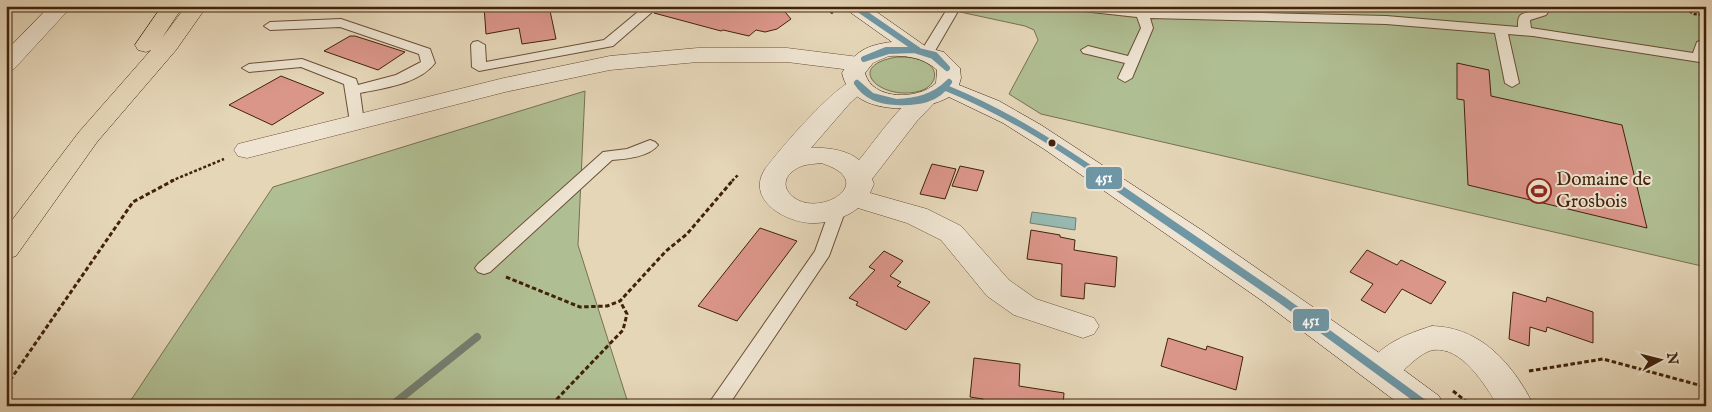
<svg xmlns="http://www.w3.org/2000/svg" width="1712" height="412" font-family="'IM FELL English',serif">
	<rect width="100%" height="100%" fill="#e5d6b8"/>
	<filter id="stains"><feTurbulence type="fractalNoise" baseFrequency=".004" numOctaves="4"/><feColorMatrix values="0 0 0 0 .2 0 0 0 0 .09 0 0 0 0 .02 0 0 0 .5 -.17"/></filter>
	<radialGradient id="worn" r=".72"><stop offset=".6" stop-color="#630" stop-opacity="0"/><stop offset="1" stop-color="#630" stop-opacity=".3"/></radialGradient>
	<path fill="#b0bf93" stroke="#78704f" d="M965,6h741v261l-665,-153 -32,-20 29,-54 -4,-10 -9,-4 -65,-14z
		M897,57c10,0 21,0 30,6 14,9 7,24 -7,28 -38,11 -78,-25 -23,-34z
		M585,91l-7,154 51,161h-502l146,-219z"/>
	<path fill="#96b9b1" stroke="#747d6f" d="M1032,212l44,6 -1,12 -45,-7z"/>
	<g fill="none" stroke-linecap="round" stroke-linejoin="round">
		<path stroke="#747d6f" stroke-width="8" d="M391,406l86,-69"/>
	</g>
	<path fill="#db968a" stroke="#41220b" d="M484,6h65l7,33 -34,5 -3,-16 -33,6z
		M661,6h119l11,13 -14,10 -12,3 -9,-2 -7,6 -26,-6 -2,1 -67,-18z
		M350,36h5l50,16 -27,18 -54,-19z
		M1457,63l32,7 2,26 131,29 25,103 -179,-43 -4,-85 -7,-1z
		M281,76l43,17 -52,32 -43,-20z
		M932,164l24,5 -11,30 -25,-5z
		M960,166l24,5 -7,20 -25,-5z
		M760,228l37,13 -60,80 -39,-15z
		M1031,230l29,5v2l15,3 -1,10 43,7 -2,30 -30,-4 -1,16 -23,-3 1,-32 -35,-5z
		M1367,250l30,15 4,-5 45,22 -15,22 -29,-15 -17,24 -24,-13 12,-16 -23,-12z
		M884,251l19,10 -13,15 11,6 -4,4 33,16 -24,28 -50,-25 2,-3 -9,-4 26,-28 -6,-3z
		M1513,292l33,10 1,-5 46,15v31l-46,-16 -1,5 -16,-5 -1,19 -20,-7z
		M1168,338l38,12 1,-4 36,11 -7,33 -75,-24z
		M974,358l46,6 -1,22 45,7 -1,13h-80v-7l-13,-2z"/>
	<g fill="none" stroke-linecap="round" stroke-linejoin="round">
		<defs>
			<path id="lane" d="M645,6h14l-46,40 -134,25 -7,-4 -1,-22 2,-3 5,-1 7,4 1,17 118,-22z
				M949,6h12l-29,50h-10l-2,-3z
				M1067,6h40l35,4 244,6 132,11c-1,-21 12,-9 22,-21h12l-6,9 -16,5 1,8 162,25 4,-11 9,-3v24l-173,-27 -25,-2 11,49 -7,4 -7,-4 -10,-50 -109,-9 -236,-6 3,10 -21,50 -7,4 -7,-4 7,-15 -42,-10 -2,-3 7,-4 40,10 13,-28 -4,-11 -64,-7z
				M341,19l89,30 5,14c-16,21 -51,25 -75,30l4,29 -2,3h-10l-2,-3 -6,-38 -43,-17 -52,5 -7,-4 7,-4 53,-5 54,20 2,6 38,-10 25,-13 -2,-8 -79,-27 -70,3 -6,-4 6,-4z
				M650,140l5,2 3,3c-9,12 -32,14 -46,15l-122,112 -6,2 -6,-2 -3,-4 3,-4 125,-112 24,-3z
				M838,204l6,1 2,4 -17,47 -101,150h-21l108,-155 15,-42 2,-4z"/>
			<path id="street" d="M50,6h22l-58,63 -8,2v-20z
				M698,48h89l72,9 8,2 3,5 -3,5 -8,2 -72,-9h-89l-88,8 -105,22 -258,66 -9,-2 -4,-6 4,-6 266,-66 106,-22z
				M858,78l8,2 4,5 -20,18 -39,45c15,-1 37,2 48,12 13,-15 42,-58 59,-65 5,-3 10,-1 16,0l3,5 -20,21 -45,58 2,5 -4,9 57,16 34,17 48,54 27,19 58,19 5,8 -5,8 -11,4 -69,-23 -27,-19 -46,-56 -34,-17 -49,-15c-12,10 -32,16 -48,15 -27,-2 -64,-24 -45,-54 15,-20 71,-86 93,-91zM821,163c58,18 2,53 -25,36 -17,-11 -12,-26 6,-33 6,-2 13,-2 19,-3z
				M1432,326c49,1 81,38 102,80h-36c-13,-21 -36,-60 -65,-56 -10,2 -19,11 -26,17 -7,6 -16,16 -26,16 -4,0 -8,-3 -12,-4l-4,-9c13,-25 41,-36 67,-44z"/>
			<path id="secondary" d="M844,6h24l60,42 16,4 16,16 1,10 -2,7 40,16 42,24 162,106 198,137 38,28 5,10h-42l-141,-106 -217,-151 -41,-26 -54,-26c-30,17 -98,19 -107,-24 13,-22 25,-28 50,-31l-45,-32zM889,56c18,-1 35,2 48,14l-1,13c-17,17 -64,18 -71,-10l8,-10z"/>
			<path id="primary" d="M162,6h21l-21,32 24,-32h21l-31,44 -79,92 -81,114 -10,3v-31l73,-96 72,-82 -5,2 -8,-2 -3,-5z"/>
		</defs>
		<use href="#lane" stroke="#6a4f36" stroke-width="2"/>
		<use href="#street" stroke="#6a4f36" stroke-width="1"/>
		<use href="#secondary" stroke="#41220b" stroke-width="1"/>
		<use href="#primary" stroke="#41220b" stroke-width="1"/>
		<path stroke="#41220b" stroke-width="2.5" stroke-dasharray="3 2" stroke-linecap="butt" d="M822,6l12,8
			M1681,6l13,8 12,1
			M171,181l53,-22
			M732,181l6,-6"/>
		<path stroke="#41220b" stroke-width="3" stroke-dasharray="4.5 2.5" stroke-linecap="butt" d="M506,277l74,30 27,-1 13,-5 46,-50 21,-17 46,-54
			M1529,371l74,-12 103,28
			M6,386l127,-184 41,-22
			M1453,391l19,15
			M554,406l3,-7 66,-69 4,-16 -7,-13"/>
		<use href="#lane" fill="#eee4d1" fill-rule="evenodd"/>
		<use href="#street" fill="#eee4d1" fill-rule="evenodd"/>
		<use href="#secondary" fill="#eee4d1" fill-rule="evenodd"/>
		<use href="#primary" fill="#e5d6b8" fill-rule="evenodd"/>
		<defs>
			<path id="bus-1-far1" d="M854,6l64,44
				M914,50l21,5 12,13
				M914,50l19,6 14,12
				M864,59l22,-9h28
				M864,59l25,-8 25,-1
				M857,83l15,13 24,6
				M857,83c9,14 23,18 39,19
				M946,88c59,24 111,57 163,93
				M896,102c21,1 41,-1 53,-20
				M896,102c21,-1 38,-5 53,-20"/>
			<path id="bus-1" d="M1107,180l175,120 145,106"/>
		</defs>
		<use href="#bus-1-far1" stroke="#eee4d1" stroke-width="9"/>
		<use href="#bus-1" stroke="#eee4d1" stroke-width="12"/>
		<use href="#bus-1-far1" stroke="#6e96a4" stroke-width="6"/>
		<use href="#bus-1" stroke="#6e96a4" stroke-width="8"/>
	</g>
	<defs>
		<symbol id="stadium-ring" viewBox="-11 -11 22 22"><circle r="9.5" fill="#eee4d1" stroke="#8f2418" stroke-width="1.5"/><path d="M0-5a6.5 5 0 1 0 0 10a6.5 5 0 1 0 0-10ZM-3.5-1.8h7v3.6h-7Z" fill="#8f2418"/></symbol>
	</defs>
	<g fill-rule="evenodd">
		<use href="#stadium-ring" x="1525" y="177" width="28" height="28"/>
	</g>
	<circle fill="#41220b" stroke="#eee4d1" stroke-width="2" cx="1052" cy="143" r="4.5"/>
	<g text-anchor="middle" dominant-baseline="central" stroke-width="4" stroke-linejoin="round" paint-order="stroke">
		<g font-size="19" fill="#41220b" stroke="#eee4d1" text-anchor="start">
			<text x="1556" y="180">Domaine de<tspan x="1556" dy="22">Grosbois</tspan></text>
		</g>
	</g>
	<g stroke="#eee4d1" stroke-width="2">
		<rect x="1085" y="166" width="38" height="24" rx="5" fill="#6e96a4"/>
		<rect x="1292" y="308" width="38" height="24" rx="5" fill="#6e96a4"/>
	</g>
	<g font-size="14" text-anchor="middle" font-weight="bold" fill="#fff">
		<text x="1104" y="182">451</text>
		<text x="1311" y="325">451</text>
	</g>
	<rect width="1712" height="412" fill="none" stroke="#e5d6b8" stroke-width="25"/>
	<rect x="8" y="8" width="1697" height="397" fill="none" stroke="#41220b" stroke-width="2.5"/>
	<rect x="12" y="12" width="1687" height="387" fill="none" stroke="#41220b"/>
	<g transform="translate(1660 360) rotate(83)" stroke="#eee4d1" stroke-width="4" paint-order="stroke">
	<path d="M0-4L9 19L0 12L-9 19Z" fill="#41220b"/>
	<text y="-8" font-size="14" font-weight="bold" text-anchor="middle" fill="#41220b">N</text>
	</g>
	<rect width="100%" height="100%" filter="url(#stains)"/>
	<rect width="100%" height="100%" fill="url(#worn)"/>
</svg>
